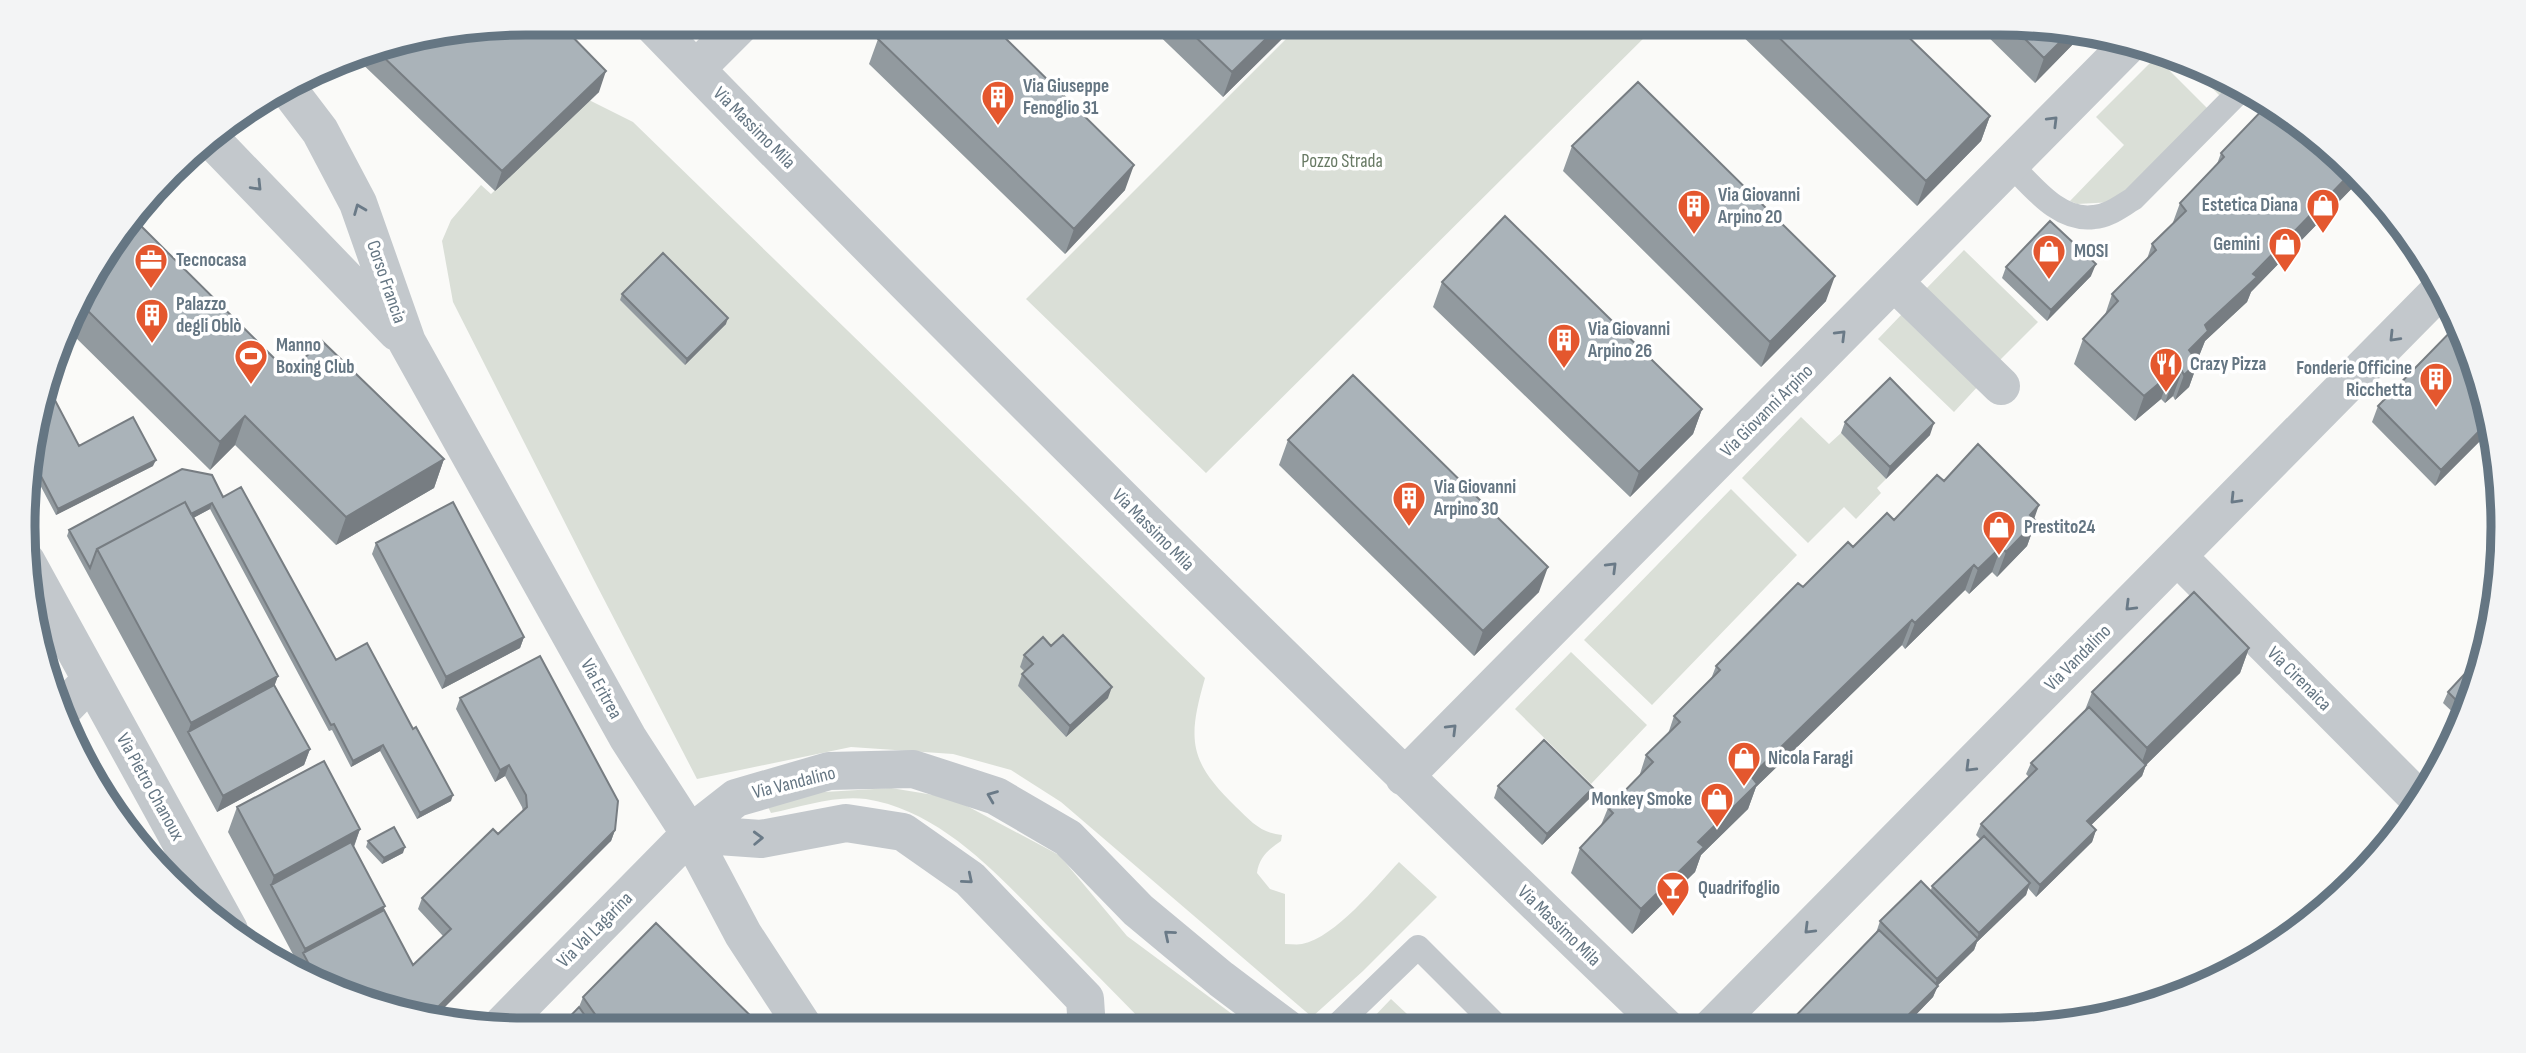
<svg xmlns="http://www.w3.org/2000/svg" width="2526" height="1053" font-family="'Sofia Sans Condensed',sans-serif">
	<rect width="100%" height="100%" fill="#fafaf8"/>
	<path fill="#dadfd7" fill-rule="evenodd" d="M1302,23h357l-453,450 -180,-174z
		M2156,57l55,55 -97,90 -37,2 -7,-3 54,-56 -28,-28z
		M2184,60l54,24 -15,15z
		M589,100l44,22 572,556c-18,63 -16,83 31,129 15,14 24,26 46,28l-1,6c-12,8 -22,16 -24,32l13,16 15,5v50c6,0 12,1 17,0 34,-7 74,-58 97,-82l38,35 -74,74 -51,46 -251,-215 -50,-32 -58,-16 -102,-7 -154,32 -103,-199 -141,-278 -11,-61 9,-21 30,-35 10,9zM1029,676l37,61 -48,-51z
		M1964,250l74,72 -39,39 -74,-71z
		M1903,313l77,71 -26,28 -76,-73z
		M1801,417l28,27 12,-11 45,46 -9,9 4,5 -25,26 -12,-12 -36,36 -66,-65z
		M1731,489l66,66 -145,150 -68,-65z
		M1571,652l76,73 -56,59 -76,-75z
		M891,788l61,10 107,57 68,81 124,92h-97l-10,-5c-31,-32 -62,-63 -94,-95 -51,-52 -108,-117 -184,-129 -31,-4 -65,8 -95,14l-4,-8 41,-12z
		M1391,999l31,29h-49l-5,-5z"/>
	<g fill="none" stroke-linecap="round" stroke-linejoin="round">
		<path stroke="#c3c8cc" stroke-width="24" d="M2010,164c23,23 49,58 84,53 15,-1 27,-11 39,-18l111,-112
			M1334,1028l84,-81 80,80"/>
		<path stroke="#c3c8cc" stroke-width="38" d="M651,23c331,342 671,675 1014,1004
			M696,69l46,-46
			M285,85l35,46 38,72 49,139 221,396 62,96 53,100 62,95
			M209,137l188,195
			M1894,282l107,104
			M2178,557l243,244
			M26,561l203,369
			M64,708l26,-27
			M1404,777l725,-733
			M690,834l71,5 85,-16 57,9 67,47 115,120 2,30
			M501,1026l189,-192 46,-36 93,-27 84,-2 83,27 72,42 70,72 83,69 65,49
			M1712,1027l730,-739"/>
	</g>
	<path fill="#929a9f" d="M527,23l72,69 -104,99 -142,-136 11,-5z
		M1146,23h146l-3,9 -66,65z
		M1729,23h165l96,93 -9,25 -64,65z
		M1974,23h26l81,13 -46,47z
		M878,39l247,151 -60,64 -196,-190z
		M1572,146l254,155 -65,66 -198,-196z
		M2332,148l29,31 -110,113 -4,10 -42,39 -6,15 -3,3 2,3 -9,25 -14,13 -2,-4 -8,7 -4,-4 -26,22 -61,-57 9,-25 22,-24 7,-21 35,-35 5,-15 20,-19 8,-22 37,-39 4,-11z
		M2006,267l85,9 -44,45 -45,-43z
		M90,275l199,98 155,86 -10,29 -98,57 -101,-100 -25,25 -141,-139z
		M1442,282l260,127 -9,25 -63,63 -197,-190z
		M622,294l104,30 -41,41 -65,-65z
		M2486,397l6,32 -57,57 -63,-64 6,-16z
		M1845,422l85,13 -44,44 -45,-46z
		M32,429l47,17 74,20 -97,49 -27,-51z
		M1288,440l251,152 -65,64 -195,-191z
		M1944,481l90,38 2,2 -9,25 -30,31 -5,-5 -23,22 -4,-4 -60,59 -3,-4 -146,142 -8,22 -47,46 -6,17 -63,62 -61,-61 9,-25 21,-23 7,-17 31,-31 7,-22 22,-21 6,-18 37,-37 5,-13 87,-79 50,-40 41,-27z
		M223,497l113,163 115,141 -34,18 -37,-68 -29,16 -19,-37 -3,1 -119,-222 -17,9 85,158 -4,9 36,64 -6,16 -87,47 -150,-276 2,-6z
		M376,543l148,94 -4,11 -78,41 -70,-135z
		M1051,646l57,52 -42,39 -48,-51 4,-12 3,-2 -5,-5 4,-12z
		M2249,648l-9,25 -94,92 -4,11 -51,49 5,5 -4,12 -56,55 -8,-9 -2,7 -49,47 -3,8 -37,36 -4,11 -28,29 -120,1 91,-94 4,-12 51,-31 1,-4 48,-47 -4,-4 5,-11 48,-47 -3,-3 5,-11 54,-53 7,-18z
		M2476,689l-15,31 -18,-17 5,-11z
		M460,698l155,132 -4,11 -247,162 -59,-26 -77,-145 9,-25 123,22 -6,18 30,63 29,55 30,-29 -25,-27 4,-11 76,-64 25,-23 -1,-4 -17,-31 -10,6 -39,-73z
		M1498,786l91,13 -47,46 -48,-47z
		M368,841l35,12 -21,11 -16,-17z
		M583,997l182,33h-208l22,-23z"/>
	<path fill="#777d82" d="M1282,23h10l-3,9 -66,65 9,-25z
		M2068,34l13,2 -46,47 9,-25z
		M606,71l-7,21 -104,99 7,-20z
		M1990,116l-9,25 -64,65 9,-25z
		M1134,165l-9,25 -60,64 9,-25z
		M2353,171l8,8 -110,113 -4,10 -42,39 -6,15 -16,17 -1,-2 -9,25 -8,7 9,-25 31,-53z
		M2096,264l-5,12 -44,45 4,-11z
		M1835,276l-9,25 -65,66 9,-25z
		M728,318l-2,6 -41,41 2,-6z
		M2198,362l-9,25 -14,13 9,-25z
		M2170,374l-9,25 -26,22 9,-25z
		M1702,409l-9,25 -63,63 9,-25z
		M245,416l-10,29 -25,25 10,-28z
		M2490,420l2,9 -57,57 6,-16z
		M1934,423l-4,12 -44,44 4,-12z
		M444,459l-10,29 -98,57 10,-28z
		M156,460l-3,6 -97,49 2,-6z
		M212,503l-2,6 -104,56 -2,-4z
		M2039,505l-7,20 4,-4 -9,25 -30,31 9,-25 24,-37z
		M2001,547l-9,25 -23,22 9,-25z
		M1974,565l-9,25 -60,59 10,-26z
		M1548,567l-9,25 -65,64 9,-25z
		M1912,620l-10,25 -146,142 -8,22 -47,46 -6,17 -63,62 9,-25 57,-67 53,-66z
		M524,637l-4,11 -78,41 4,-12z
		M2249,648l-9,25 -94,92 -4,11 -59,57 4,-12 51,-48 9,-25z
		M278,676l-9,25 -81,31 3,-9z
		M1112,687l-4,11 -42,39 4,-11z
		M383,745l-3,6 -29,16 2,-6z
		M310,749l-6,16 -87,47 6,-16z
		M509,765l-4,11 -10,6 5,-12z
		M1593,788l-4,11 -47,46 5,-11z
		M453,795l-2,6 -34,18 3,-6z
		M360,829l-9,25 -80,31 3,-9z
		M615,830l-4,11 -174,174 -6,-1z
		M2096,830l-4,12 -56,55 4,-12z
		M405,847l-2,6 -21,11 2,-6z
		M2030,883l-4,12 -49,47 -3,8 -41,40 4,-11 39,-38 3,-8z
		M385,906l-6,16 -76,31 2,-4z
		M1938,986l-5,11 -28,29h-8z"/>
	<path fill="#aab3b9" stroke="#777d82" stroke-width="2" d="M527,23h32l47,48 -104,100 -128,-123z
		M893,23h97l144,142 -60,64 -196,-190z
		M1181,23h101l-50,49z
		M1764,23h130l96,93 -64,65z
		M2010,24l58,10 -24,24z
		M1638,82l197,194 -65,66 -198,-196z
		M2269,103l63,45 21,23 -100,103 4,3 -52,48 3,6 -19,19 9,12 -14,13 -2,-4 -8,7 -4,-4 -26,22 -61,-57 35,-38 -6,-7 44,-44 -4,-6 34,-33 -6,-8 44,-46 -3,-4z
		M1505,216l197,193 -63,63 -197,-190z
		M135,220l154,153 33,-32 122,118 -98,58 -101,-101 -25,26 -140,-139 10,-28z
		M2050,221l46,43 -45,46 -45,-43z
		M663,253l65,65 -41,41 -65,-65z
		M2459,323l27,74 4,23 -49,50 -63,-64z
		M1353,375l195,192 -65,64 -195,-191z
		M1890,378l44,45 -44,44 -45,-45z
		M48,387l31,59 54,-29 23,43 -98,49 -28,-54 2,-26z
		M1978,444l61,61 -9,10 6,6 -30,31 -5,-5 -23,22 -4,-4 -59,58 -3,-3 -161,156 6,8 -59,58 6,5 -63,62 -61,-61 33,-35 -5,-5 45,-46 -7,-7 34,-33 -6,-6 46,-46 -4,-4 82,-83 5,4 45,-45 5,5 34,-34 7,7 43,-45 7,6z
		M182,469l30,6 11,22 18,-10 95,173 31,-17 46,86 3,-2 37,68 -33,18 -37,-68 -30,16 -19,-37 -3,1 -119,-222 -21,11 -6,-12 -88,47 -7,19 -21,-38z
		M185,502l93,174 -87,47 -94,-174z
		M453,502l71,135 -78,40 -70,-134z
		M2194,592l55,56 -102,100 -55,-56z
		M1063,635l49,52 -42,39 -48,-52 11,-10 -9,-9 19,-18 8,9z
		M2485,652l-9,37 -10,21 -18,-18z
		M540,656l78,145 -3,29 -184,184 -67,-11 -45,-20 -16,-30 81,-43 29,55 38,-36 -29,-31 71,-69 5,5 29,-27 -1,-12 -17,-30 -9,5 -40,-72z
		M274,685l36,64 -87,47 -35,-64z
		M2089,707l57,58 -59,56 9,9 -56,55 -59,-61 56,-55 -6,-6z
		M1544,740l49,48 -46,46 -49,-48z
		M324,761l36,68 -86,47 -37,-69z
		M85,765h3l16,30 -14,-16z
		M394,827l11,20 -21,11 -16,-17z
		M1984,836l46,47 -51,50 -47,-47z
		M351,842l34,64 -80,43 -34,-64z
		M1921,881l57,58 -41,40 -57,-58z
		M656,923l109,107h-122l-9,-9 -8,9h-20l-23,-33z
		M1879,930l59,56 -41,40 -112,1z
		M579,1007l16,23h-38z"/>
	<defs><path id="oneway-chevron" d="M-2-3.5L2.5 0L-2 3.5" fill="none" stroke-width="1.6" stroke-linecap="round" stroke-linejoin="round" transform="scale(1.75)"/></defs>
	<g stroke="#6a7a87">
		<use href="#oneway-chevron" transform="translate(2053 121) rotate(-45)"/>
		<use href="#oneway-chevron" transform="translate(257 186) rotate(46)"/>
		<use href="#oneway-chevron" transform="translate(359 209) rotate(-112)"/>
		<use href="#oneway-chevron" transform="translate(1841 335) rotate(-45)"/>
		<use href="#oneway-chevron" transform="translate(2394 337) rotate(134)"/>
		<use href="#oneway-chevron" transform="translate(2235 499) rotate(134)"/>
		<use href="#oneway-chevron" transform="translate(1612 567) rotate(-45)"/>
		<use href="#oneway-chevron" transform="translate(2130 606) rotate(135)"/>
		<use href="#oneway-chevron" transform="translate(1452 729) rotate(-45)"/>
		<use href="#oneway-chevron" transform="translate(1970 767) rotate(135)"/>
		<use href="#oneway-chevron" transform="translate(992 796) rotate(-158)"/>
		<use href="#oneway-chevron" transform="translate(758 838) rotate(-2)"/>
		<use href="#oneway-chevron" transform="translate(968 879) rotate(40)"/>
		<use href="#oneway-chevron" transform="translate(1809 929) rotate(135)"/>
		<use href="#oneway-chevron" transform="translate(1169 935) rotate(-140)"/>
	</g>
	<defs>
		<symbol id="building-pin" viewBox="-11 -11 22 30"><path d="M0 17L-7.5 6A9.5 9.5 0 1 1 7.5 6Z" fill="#e4572e" stroke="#fff"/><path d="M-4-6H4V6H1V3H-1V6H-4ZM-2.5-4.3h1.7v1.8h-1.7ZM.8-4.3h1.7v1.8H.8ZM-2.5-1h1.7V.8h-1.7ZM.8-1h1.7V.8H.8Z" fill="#fff"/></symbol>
		<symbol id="shop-pin" viewBox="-11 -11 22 30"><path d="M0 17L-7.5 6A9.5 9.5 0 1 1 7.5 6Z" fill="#e4572e" stroke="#fff"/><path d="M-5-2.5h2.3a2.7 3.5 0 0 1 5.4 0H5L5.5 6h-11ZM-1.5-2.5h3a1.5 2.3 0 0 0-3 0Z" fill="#fff"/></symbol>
		<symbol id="office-pin" viewBox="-11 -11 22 30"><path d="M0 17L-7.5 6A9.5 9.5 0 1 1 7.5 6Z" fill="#e4572e" stroke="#fff"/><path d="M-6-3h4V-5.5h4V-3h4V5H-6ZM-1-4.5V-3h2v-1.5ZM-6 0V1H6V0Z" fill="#fff"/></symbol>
		<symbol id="stadium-pin" viewBox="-11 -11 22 30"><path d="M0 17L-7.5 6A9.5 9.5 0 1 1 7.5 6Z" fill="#e4572e" stroke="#fff"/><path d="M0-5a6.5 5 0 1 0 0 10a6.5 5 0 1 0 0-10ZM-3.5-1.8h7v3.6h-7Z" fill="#fff"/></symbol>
		<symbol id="restaurant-pin" viewBox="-11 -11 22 30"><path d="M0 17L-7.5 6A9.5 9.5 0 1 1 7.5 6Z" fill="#e4572e" stroke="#fff"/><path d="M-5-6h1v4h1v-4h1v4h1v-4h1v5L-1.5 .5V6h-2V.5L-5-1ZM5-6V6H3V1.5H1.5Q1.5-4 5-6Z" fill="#fff"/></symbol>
		<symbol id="bar-pin" viewBox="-11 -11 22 30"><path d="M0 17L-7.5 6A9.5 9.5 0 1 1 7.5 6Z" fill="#e4572e" stroke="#fff"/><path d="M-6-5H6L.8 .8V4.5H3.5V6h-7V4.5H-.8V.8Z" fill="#fff"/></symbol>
	</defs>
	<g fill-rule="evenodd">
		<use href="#building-pin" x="979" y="78" width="38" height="52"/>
		<use href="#shop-pin" x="2304" y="186" width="38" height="52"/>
		<use href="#building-pin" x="1675" y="187" width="38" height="52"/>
		<use href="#shop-pin" x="2266" y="225" width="38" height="52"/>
		<use href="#shop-pin" x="2030" y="232" width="38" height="52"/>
		<use href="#office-pin" x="132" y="241" width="38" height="52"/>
		<use href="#building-pin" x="133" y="296" width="38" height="52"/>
		<use href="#building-pin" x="1545" y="321" width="38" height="52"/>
		<use href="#stadium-pin" x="232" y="337" width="38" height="52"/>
		<use href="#restaurant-pin" x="2147" y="345" width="38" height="52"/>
		<use href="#building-pin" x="2417" y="360" width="38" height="52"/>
		<use href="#building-pin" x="1390" y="479" width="38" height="52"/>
		<use href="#shop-pin" x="1980" y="508" width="38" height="52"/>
		<use href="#shop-pin" x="1725" y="739" width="38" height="52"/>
		<use href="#shop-pin" x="1698" y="780" width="38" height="52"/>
		<use href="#bar-pin" x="1654" y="869" width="38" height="52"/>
	</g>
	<g text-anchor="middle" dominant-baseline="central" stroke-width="7" stroke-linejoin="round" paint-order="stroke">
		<g font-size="19" font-weight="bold" fill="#657683" stroke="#fff" text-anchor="start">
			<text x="1023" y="86">Via Giuseppe<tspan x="1023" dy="22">Fenoglio 31</tspan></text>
			<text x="1718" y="195">Via Giovanni<tspan x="1718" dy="22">Arpino 20</tspan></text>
			<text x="2298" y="205" text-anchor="end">Estetica Diana</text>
			<text x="2260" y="244" text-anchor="end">Gemini</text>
			<text x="2074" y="251">MOSI</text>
			<text x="176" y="260">Tecnocasa</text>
			<text x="176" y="304">Palazzo<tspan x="176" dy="22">degli Oblò</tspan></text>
			<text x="1588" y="329">Via Giovanni<tspan x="1588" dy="22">Arpino 26</tspan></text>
			<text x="276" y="345">Manno<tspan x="276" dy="22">Boxing Club</tspan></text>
			<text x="2190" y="364">Crazy Pizza</text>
			<text x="2412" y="368" text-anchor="end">Fonderie Officine<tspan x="2412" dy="22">Ricchetta</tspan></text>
			<text x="1434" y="487">Via Giovanni<tspan x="1434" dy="22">Arpino 30</tspan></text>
			<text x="2024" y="527">Prestito24</text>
			<text x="1768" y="758">Nicola Faragi</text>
			<text x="1692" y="799" text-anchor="end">Monkey Smoke</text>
			<text x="1698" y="888">Quadrifoglio</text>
		</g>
		<g font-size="19" fill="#657683" stroke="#fff">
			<text transform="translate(754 128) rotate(45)">Via Massimo Mila</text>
			<text transform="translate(386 282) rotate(71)">Corso Francia</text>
			<text transform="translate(1767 411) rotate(-45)">Via Giovanni Arpino</text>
			<text transform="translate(1153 530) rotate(45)">Via Massimo Mila</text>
			<text transform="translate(2078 658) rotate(-45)">Via Vandalino</text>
			<text transform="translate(2299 679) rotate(45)">Via Cirenaica</text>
			<text transform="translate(601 689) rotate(61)">Via Eritrea</text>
			<text transform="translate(794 783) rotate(-14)">Via Vandalino</text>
			<text transform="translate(150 787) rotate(61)">Via Pietro Chanoux</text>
			<text transform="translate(1559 926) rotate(44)">Via Massimo Mila</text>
			<text transform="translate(595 930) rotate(-45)">Via Val Lagarina</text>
		</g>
		<g font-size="19" fill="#687a64" stroke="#fff">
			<text x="1342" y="161">Pozzo Strada</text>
		</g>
	</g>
	<path d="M0 0H2526V1053H0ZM526 35H2000A491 491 0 0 1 2491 526V527A491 491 0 0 1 2000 1018H526A491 491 0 0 1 35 527V526A491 491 0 0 1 526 35Z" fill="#f3f4f5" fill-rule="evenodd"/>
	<path fill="none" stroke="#657683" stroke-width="9" d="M526 35H2000A491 491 0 0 1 2491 526V527A491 491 0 0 1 2000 1018H526A491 491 0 0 1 35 527V526A491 491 0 0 1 526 35Z"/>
</svg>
